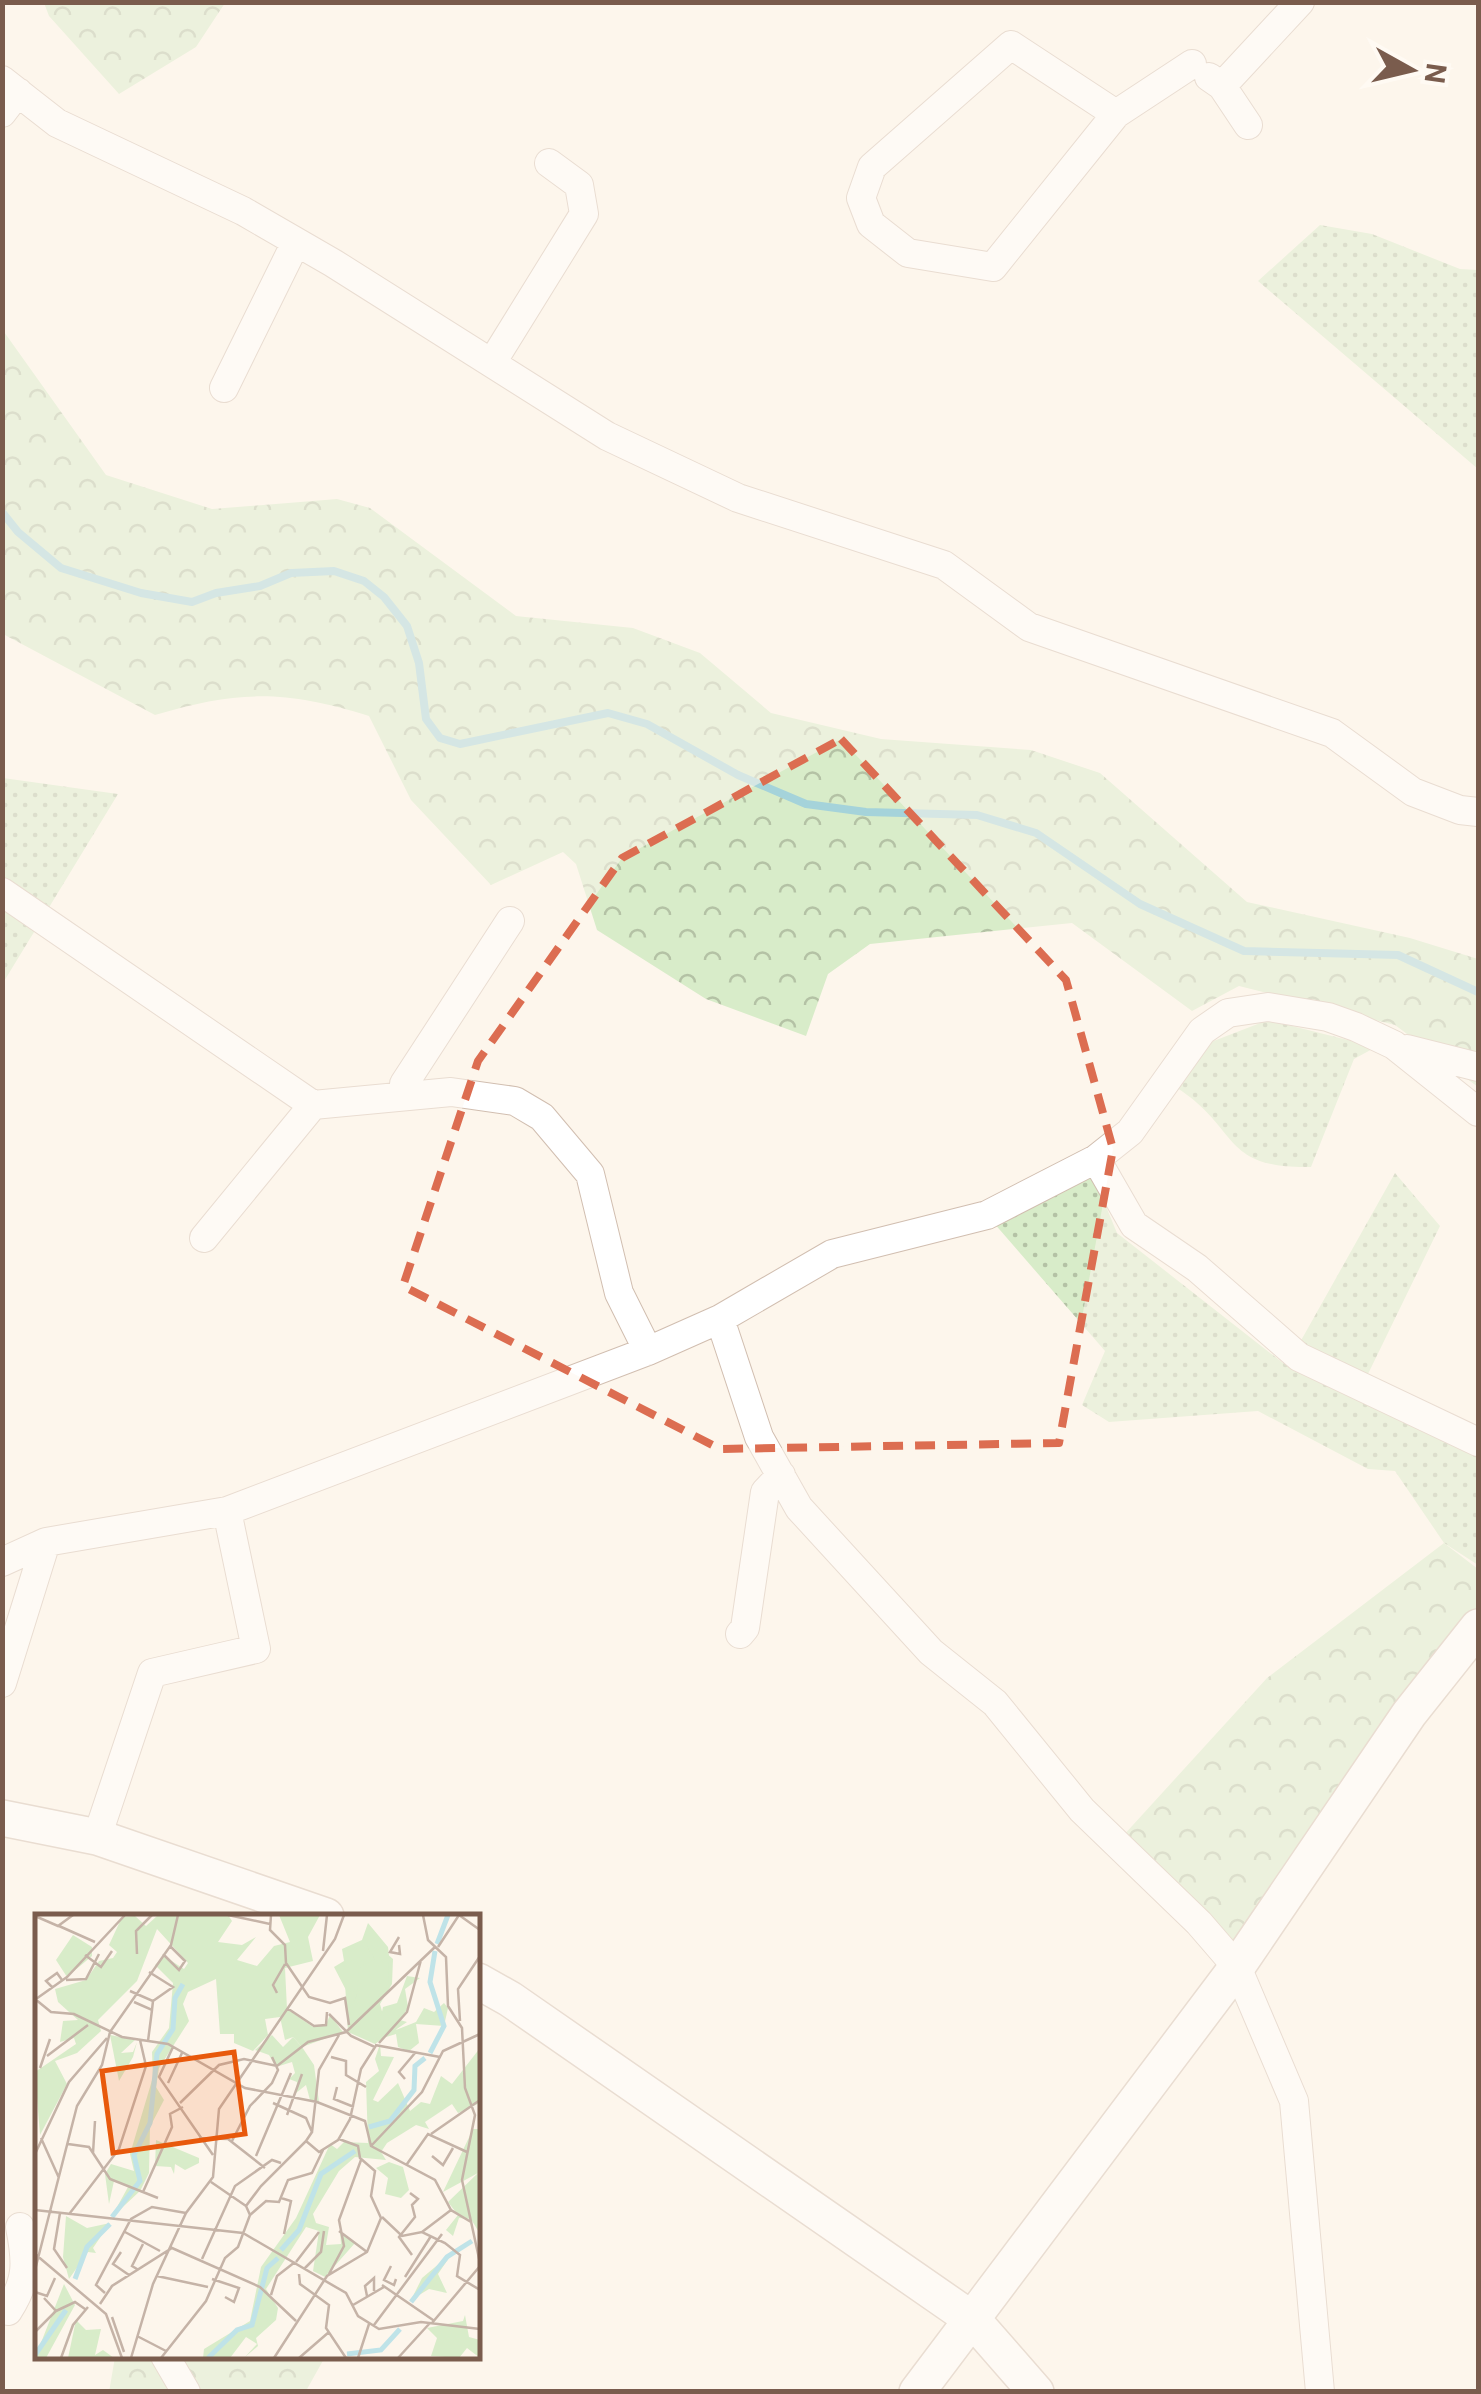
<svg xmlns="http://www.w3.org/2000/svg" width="1481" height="2394" font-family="Roboto,sans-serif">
	<defs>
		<pattern id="grass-dots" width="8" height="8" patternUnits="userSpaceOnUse" patternTransform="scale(2.5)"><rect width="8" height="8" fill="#d8ecc9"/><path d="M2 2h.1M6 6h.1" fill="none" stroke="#b4c2a5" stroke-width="1.8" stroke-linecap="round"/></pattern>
		<pattern id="forest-crowns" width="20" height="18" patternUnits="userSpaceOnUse" patternTransform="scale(2.5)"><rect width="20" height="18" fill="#d8ecc9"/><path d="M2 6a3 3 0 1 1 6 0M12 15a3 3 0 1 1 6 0" fill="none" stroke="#b4c2a5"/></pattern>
	</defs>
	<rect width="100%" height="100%" fill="#fdf6ec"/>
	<path fill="url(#grass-dots)" d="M1320,225l52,9 88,35 18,1v199l-220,-188z
		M3,778l115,16 -115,189z
		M1268,1020l108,27 -22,12 -43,108c-91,2 -71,-39 -134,-79l34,-46z
		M1395,1173l45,53 -72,148 -69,-30z
		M1093,1175l24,58 166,130 195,91v111l-34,-22 -49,-72 -27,-2 -110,-58 -149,11 -27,-17 23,-54 -112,-129z"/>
	<path fill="url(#forest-crowns)" d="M44,3h181l-29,44 -77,47 -70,-78z
		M2,329l104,146 106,34 125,-10 33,9 146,108 117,12 67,25 71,60 110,26 150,11 69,23 147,129 163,36 68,21v128l-83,-62 -156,-39 -47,25 -120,-88 -202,21 -42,30 -22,62 -100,-37 -109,-69 -21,-66 -13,-12 -72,33 -80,-85 -42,-84c-84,-26 -130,-26 -214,-1l-152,-81z
		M1444,1543l34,26v37l-110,168 -127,175 -119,-112 145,-159z
		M115,2357h210l-19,34 -197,1z"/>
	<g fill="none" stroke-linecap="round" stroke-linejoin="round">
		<path stroke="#a5d3da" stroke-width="8" d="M2,512l16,20 43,36 80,25 51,9 24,-9 44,-7 31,-13 43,-2 30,10 20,16 23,29 12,37 7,56 14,19 20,6 148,-31 39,11 91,51 68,29 60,8 111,3 59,18 104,71 104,47 154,4 80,37"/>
		<defs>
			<path id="minor" d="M1209,77l13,9 26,39
				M2,80l55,43 186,88 90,52 274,173 131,62 206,67 85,62 303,106 81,59 47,18 18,2
				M1222,86l78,-84
				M2,113l16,-21
				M1116,114l-105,-69 -139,122 -11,31 10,26 37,29 85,14 123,-153 76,-50
				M493,361l91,-147 -5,-29 -30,-22
				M224,388l72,-146
				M2,892l311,213 138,-13 64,9 27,16 48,57 29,119 29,58
				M1407,1049l71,18
				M404,1096v-12l106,-163
				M1096,1159l38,66 63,43 102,89 179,85
				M204,1238l109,-133
				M720,1319l39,118 40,71 132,144 64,51 87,107 117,113 38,44 57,134 26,291
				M2,1562l44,-20 181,-31 421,-160 72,-32 112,-65 155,-39 109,-56 34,-27 72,-101 26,-18 40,-6 60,10 28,10 38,18 84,67
				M740,1634l5,-6 20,-136 16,-17
				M2,1683l44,-141
				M97,1837l55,-164 104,-24 -29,-138
				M8,2311c20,-31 19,-49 12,-84
				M165,2356l21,36"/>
			<path id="tertiary" d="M2,1818l95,19 229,79
				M478,1981l32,18 463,321 63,72
				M917,2392l320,-425 172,-253 69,-87"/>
		</defs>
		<use href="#minor" stroke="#d1beb0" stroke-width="30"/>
		<use href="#tertiary" stroke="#d1beb0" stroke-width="38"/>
		<use href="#minor" stroke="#fff" stroke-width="28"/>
		<use href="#tertiary" stroke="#fff" stroke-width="35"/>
	</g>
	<path d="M0 0H1481V2394H0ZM841,739l225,241 47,169 -54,294 -339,6 -317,-163 75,-225 144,-203z" fill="#fdf6ec" fill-opacity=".55" fill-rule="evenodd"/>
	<path fill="none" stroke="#dc6d51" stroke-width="8" stroke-dasharray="20 12" stroke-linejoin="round" d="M841,739l225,241 47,169 -54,294 -339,6 -317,-163 75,-225 144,-203z"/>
	<g transform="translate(35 1914)">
		<rect width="445" height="445" fill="#fdf6ec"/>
		<path d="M326,28l15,2 17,15 -1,25 -12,20 3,11 24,7 -32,22 -27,-12 -4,-65zM75,121l25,5 -14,13 12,-1 4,-10 -4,15 -14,24zM237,121l11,12 10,-10 9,10 12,18 5,37 -9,-2 -4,-15 -10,8 1,-11 -8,-3 6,-6 -3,-11 -16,5 -7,-12 -14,-5zM121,226l43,18v5l-14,7 -10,-6 -1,10 -3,-7 -16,-1z" fill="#d8ecc9"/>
		<path d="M193,1l4,6 -14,21 24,3 14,-8 -19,23 20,6 17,-20 16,-4 -11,-27h41l-12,22 5,24 -28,7 2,41 26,18 13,-2 4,-10 13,17 -41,15 -9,-10 -8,3 -5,-23 -15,2 3,16 -15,16 -19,-8v-9h-14l-4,-55 -28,13 -5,12 6,17 -30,47 -3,19 8,13 -14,27 -1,46 -9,18 -29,27 17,-31 -14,-6 -5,23 -4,-30 6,-10 23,7 -4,-17 23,-77 -1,-25 17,-24 4,-45 -18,-18 9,-9 20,13 4,-6 -31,-34 -20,52 -39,39 3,11 -24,22 -22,8 12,23 -27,51 -5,-63 41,-28 -2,-6 -14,4 3,-21 15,-1 -20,-18 -3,-13 31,-9 13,-19 14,-3 4,-6 -8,-7 13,-28 13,-1 11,10 11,-10zM333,9l20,24 4,34 -14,16 10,-14 1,-20 -13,-2 -10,-16 -9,18 13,-2 -11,7 -2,26 -4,10 2,-28 -7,18 -14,-27 10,-6 -2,-12 20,-9zM38,21l19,12v9l-25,21 -11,-17zM372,62l13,2 -15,11 3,18 -12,23 20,-8 8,-14 10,4 10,-9 4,5 -4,18 -28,-2 3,19 -10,8 -11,-4 -2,-13 -20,6 7,-33 14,-4zM345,130l1,12 13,1 -21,43 5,2 20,-19 12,28 11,-9 9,2 11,-28 11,8 28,-36v55l-22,10 -6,-9 -27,18 4,7 -13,-4 -29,18 -6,9 5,8 -31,-3 -16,14 -26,43 3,9 13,4 -3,18 15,-1 -1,-12 15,11 -30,34 -12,-6 6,-40 -13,-4 -40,62 12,19 -2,12 -20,18 2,8 -13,11 12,-13 -11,-7 -16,21h-27l1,-9 46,-28 11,-54 35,-49 34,-74 7,5 7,-7 24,1 -2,-61 13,-11 -4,-12zM438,215h7v105l-9,-15 -12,-1 -6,18 -7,-6 12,-15 -10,-13 30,-29 -35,19zM354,248l14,5 6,23 -8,8 -16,-4 3,-16 -12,-10zM31,302l21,12 23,-5 -17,25 3,5 -8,-1 -19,27 -6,-22zM418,338l-15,22 9,19 -18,-4 -18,11 11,-22zM29,370l11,21 -29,53h-11zM430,401l4,22 11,3v18l-13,-10 -8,10 -28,-2 6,-18 -10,-10 36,-7zM41,406l10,10 15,-1 -6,26 8,-5 11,8h-46z" fill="#d8ecc9"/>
		<path fill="none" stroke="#bfe3e8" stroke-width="5" d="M402,30l11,-29M395,139l14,-27 -14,-44 5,-31M334,213l21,-6 24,-31 1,-24 10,-8M77,303l28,-36 -6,-26 16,-32 7,-69 16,-25 2,-31 8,-14M246,336l18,-20 22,-56 34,-23M40,365l12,-32 23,-23M376,388l36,-45 25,-16M312,440l34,-4 19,-21M0,441l31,-45M173,444l29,-28 15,-5 15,-57 11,-10"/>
		<path fill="none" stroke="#c5b3a7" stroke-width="2.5" d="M193,1l42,9M236,1l-1,15 15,15 1,18 23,34 21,6 15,-5 4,27M388,1l5,25 18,17 2,49 14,22 3,60 10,27 -13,65 18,83M0,2l23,10 15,-11M24,12l36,16M364,31l1,9 -10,-2 9,-15M403,33l21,-32 21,15M288,37l4,-36M102,40l-1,-23 16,-16M128,40l16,16 6,-9 -15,-15M50,41l16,12 11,-16M114,58l24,15 -20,14M31,66l20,-1 13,-25M17,73l-6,-6 11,-8 5,7M95,77l23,10 -1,9 -18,-8M242,79l-4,-8 12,-21M0,85l16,13 23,2 48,23 46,7 77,44 72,14 48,19 6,25 64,34 16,30 20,12M1,85l31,-22 58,-62M252,94l27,18 12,-1 1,-13M425,107l-2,-32 22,-33M113,127l4,-31M344,129l28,-31 14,-52M340,131l65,12M138,133l-14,30 54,78M12,142l41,-31M296,143l15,4v14l20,12M5,154l10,-29M370,165l-6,-7 16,-19M133,169l14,-30M302,173l-3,12 20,8M145,189l39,-38 25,-6 33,7 31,-24 38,-10 90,-86M238,189l33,15 6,14 -6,9M252,201l15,-41M277,218l7,-62 20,-35M396,220l49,-34M6,224l18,40M164,224l29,1 37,29M197,227l18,-35 22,-23 6,-13 -6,-13M33,230l21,3 21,32 48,19M336,232l51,-54 21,-41 37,-17M58,239l2,-32M0,240l34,-72 38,-44M221,242l35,-83M397,242l11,9 10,-17M372,250l21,-30 39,18M176,268l35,24M108,278l29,-65 -2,-13 13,-7M375,279l8,6 -6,6 3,12 -16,20 13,18M246,284l10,3 -7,33M0,296l208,23 103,60 12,23 21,13 42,-7 59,7M25,299l-6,36 13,19M35,299l49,-64 27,-83 -6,-26M215,301l16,-14 13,1 9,-22 24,-7 11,-23M347,303l20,19 20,-4 23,11 15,12 -3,21 23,14M304,317l28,21M90,318l35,19M387,318l29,-22M86,338l-8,12 16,11M0,340l71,60 16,44M167,345l33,-73 37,-26 9,3M261,348l23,-30M356,352l-7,14 10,5 2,-6M270,354l16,-16 3,-21M102,355l-5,-3 11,-22M0,356l42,-164 25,-41 8,-33 61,-87 7,-30M264,360l1,10 29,21 -3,23 20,30M294,360l15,-28 -5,-26 22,-60M122,362l51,11M370,363l26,-41M177,365l27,9 -5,14 -9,-5M347,371l51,35M0,378l12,4 8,-18M70,379l-9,-8 35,-66 21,-12 34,6M236,381l6,-19 18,-14M332,382l-2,-10 9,-8v13M65,390l12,-18 60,-38 88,39 36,34M318,391l31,-18M21,397l19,-9 10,7M77,403l12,35M397,409l48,-57M339,411l68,-91M0,418l21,-21 -12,-13M102,422l29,15M26,444l12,-33 15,-18M96,444l22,-74 33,-71 27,-36 6,-68 116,-170 9,-24M126,444l45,-57 19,-43 13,-11 12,-32 -4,-9 15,-20 45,-45 13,11 19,-12 12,-21 11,-50 14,-22 -24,-11 -22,-22M239,444l53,-82 40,-24 14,-34 -10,-22 4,-25 -15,-13 -2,-12 -19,-7M264,444l30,-26M323,444l11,-34M363,444l31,-34"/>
		<path fill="#e8590c" fill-opacity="0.15" stroke="#e8590c" stroke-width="5" d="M199,138l11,82 -132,19 -11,-82z"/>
		<rect width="445" height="445" fill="none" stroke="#7a5c4d" stroke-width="5"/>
	</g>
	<rect width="1481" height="2394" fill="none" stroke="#7a5c4d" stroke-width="10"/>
	<g transform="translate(1411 70) rotate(98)" stroke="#fffaf3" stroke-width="8" paint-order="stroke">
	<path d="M0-8L18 38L0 25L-18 38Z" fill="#7a5c4d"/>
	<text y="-15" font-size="28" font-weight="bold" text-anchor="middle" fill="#7a5c4d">N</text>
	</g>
</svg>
